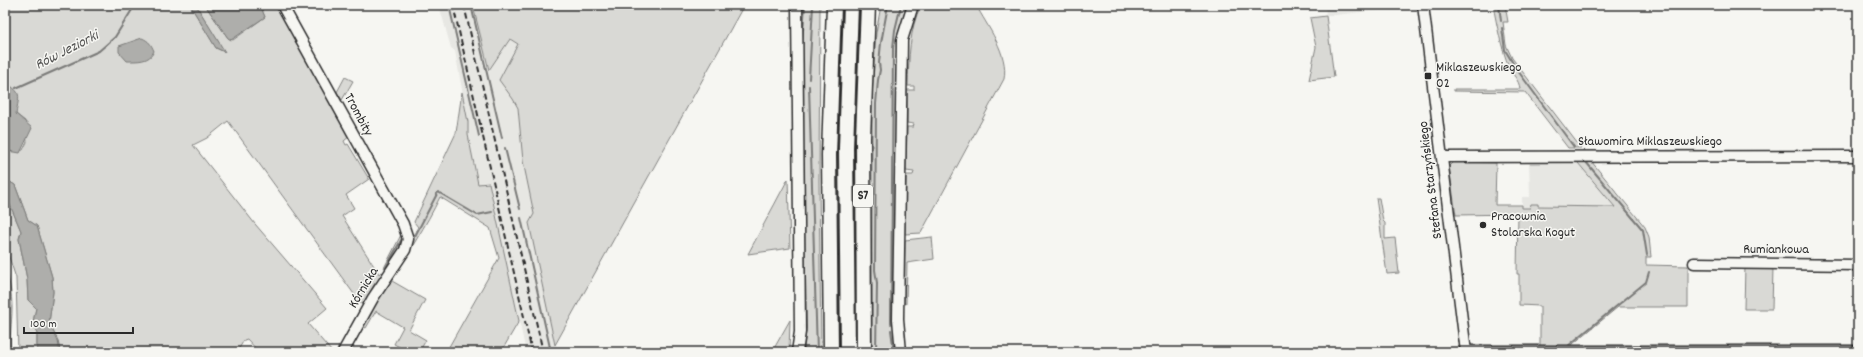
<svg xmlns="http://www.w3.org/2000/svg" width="1863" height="357" font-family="Dekko,sans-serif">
	<rect width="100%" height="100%" fill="#f6f6f2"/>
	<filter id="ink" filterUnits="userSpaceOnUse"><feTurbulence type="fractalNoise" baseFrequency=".025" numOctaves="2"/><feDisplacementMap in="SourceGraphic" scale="8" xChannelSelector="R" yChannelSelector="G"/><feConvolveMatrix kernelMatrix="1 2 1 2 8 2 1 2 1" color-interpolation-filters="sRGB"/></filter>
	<g filter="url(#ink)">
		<path fill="#e7e7e3" d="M439,5h38l-2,5 14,59 21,-30 10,6 10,31 -8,76 12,62 -5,9 28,129h-31l-37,-169 -11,2 -10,-50v-13l-13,-71 -4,-3z
			M1325,5h92v1l-91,10z
			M1532,161h44l39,46 -77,-1v-2h-7l-1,4h-8v-11h8l-1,-34z"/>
		<path fill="#d9d9d5" stroke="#828280" d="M5,5h185l26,43 8,4 -28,-47h9l23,33 5,2 32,-23 -5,-12h18l72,131 -6,5 2,4 2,-1 21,35 -23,16 8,13 -12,8 37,58 2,-2 3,2 -7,10 -2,-1 -13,22 -134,-184 -21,17 -14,7 62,79 72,84 -19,16 24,28h-73l-12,-13 -3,1 -7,12h-177l-2,-11 -9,-18 4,-31 -1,-15 -15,-51 -9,-6 -13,-35 -10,-6v-26l4,-2 3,1 11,-2 4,-8 -2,-21 -9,-7 -7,-29 -4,-3z
			M477,5h267l-189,340 -26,-122 5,-9 -11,-53 -5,-53 -5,-9 -14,-19 19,-36 -8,-5 -21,31 -15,-60z
			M800,5h20l-1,176 2,171h-21z
			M841,5h7l-6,347h-4l-2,-200h1z
			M859,5h5l-6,347h-4l-1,-235z
			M881,5h27l-9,32 -2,315h-25v-255l4,-64z
			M921,5h55c11,21 33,49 28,74l-83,154 -16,1 1,-59h7l1,-3 -8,-1 1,-44h6l1,-3 -7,-1v-33h7v-4h-6c1,-28 1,-56 13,-81z
			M1493,5h12l3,17h-5l3,23 6,13 69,90h-13l-43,-56 -71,-1v-2h66c-1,-10 -8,-14 -11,-22 -8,-20 -12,-41 -16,-62z
			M1326,16l8,61 -25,3 7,-33 -6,-29z
			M345,77l8,4 -11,19 -5,-8z
			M462,92l6,30v13l10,49 11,-1 30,138 -18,31h-55l53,-94 -9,-30 -50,-31c-14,29 -32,55 -48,84l33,19 -16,30 17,10 -7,12h-10l-15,-8 9,-17 -27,-16 -10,17 -5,-2 57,-99 -4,-5 42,-89z
			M1581,161h10l54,66 4,10 2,20h-5v8l42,1v41h-70l-50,41h-28v-42l-21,-1v-31h-2l1,-60 -62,1 -7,-49 4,-4 43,1 -1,42h27v3h8l1,-4h7v2l77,1 -37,-44z
			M788,179l2,69 -42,6z
			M5,193l16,38 -2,8 8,40 1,21 8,8 -3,14 4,11v19h-19l-2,-74 -11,-33z
			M1376,198h3l4,23 2,2v16l10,-1 4,35 -12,1z
			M403,231l2,11 -18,26h-3z
			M932,237l2,22 -27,4 -1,41h-2l1,-64z
			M5,265c4,14 7,29 7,43 0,15 -3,29 -1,44h-6z
			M1745,266l28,1 -1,42h-28z
			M790,320l-1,32h-17z"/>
		<path fill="#aeaeab" stroke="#7a7a78" d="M190,5h6l29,47 -9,-4z
			M205,5h55l5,12 -34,23 -3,-2z
			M142,38c7,3 9,6 12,13 -4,11 -17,10 -27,10l-8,-9v-6z
			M5,82c18,12 14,12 11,32l16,14 -12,25 -11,-2 -4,2z
			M5,179l10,6 13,35 9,6 15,51 1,15 -4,31 9,18 2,11h-23v-19l-4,-11 3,-14 -8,-8 -1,-21 -8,-40 2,-8 -16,-38z"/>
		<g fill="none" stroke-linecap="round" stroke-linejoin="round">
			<path stroke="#7a7a78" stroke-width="2" d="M449,5l30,131
				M471,5l31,133
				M1499,5l2,16
				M1502,28l3,22 9,15
				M802,44l3,-39
				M1518,71l56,76
				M809,79l4,-74
				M809,86l8,266
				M16,88l83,-37 16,-14 20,-32
				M505,148l15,61
				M1586,162l57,68 4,25
				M521,218l30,134
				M415,236l23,-44 39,23 15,-3
				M386,267l17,-30
				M377,283l6,-10
				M891,324l2,-276 2,-18 6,-25
				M891,330l3,22
				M1568,346l78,-64 3,-10
				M803,352l3,-24 -2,-101
				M876,352l1,-69 -2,-13 1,-166 2,-24 2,-10 -1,-7 2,-20 7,-38"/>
			<defs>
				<path id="minor" d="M282,5l121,219 5,15 -3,11 -32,48 -30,54
					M797,5l3,327 -3,20
					M1423,5l43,347
					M1442,157l416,-1
					M1694,263l164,2
					M1465,351h393
					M901,352l-3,-33 4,-279 11,-35"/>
				<path id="highway" d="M831,352l-2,-197 5,-150
					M848,352l-2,-204 5,-143
					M864,352l-1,-214 5,-133"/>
			</defs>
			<use href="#minor" stroke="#2b2b2b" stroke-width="13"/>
			<use href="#highway" stroke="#2b2b2b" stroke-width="17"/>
			<use href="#minor" stroke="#f6f6f2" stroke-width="10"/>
			<use href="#highway" stroke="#f6f6f2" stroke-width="14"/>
			<path stroke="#2b2b2b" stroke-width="2" stroke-dasharray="6 3" stroke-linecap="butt" d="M453,5l79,347
				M464,5l79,347"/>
		</g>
	</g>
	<g fill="#2b2b2b" stroke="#f6f6f2" stroke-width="1.5">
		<rect x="1424" y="72" width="8" height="8" rx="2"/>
		<circle cx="1483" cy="225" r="4"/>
	</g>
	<g text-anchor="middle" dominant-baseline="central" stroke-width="3" stroke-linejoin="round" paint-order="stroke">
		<rect fill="#f6f6f2" stroke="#686867" stroke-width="1" x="853" y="185" width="20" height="22" rx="3"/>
		<g font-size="13" font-weight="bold" fill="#2b2b2b">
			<text x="863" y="196">S7</text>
		</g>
		<g font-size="14" fill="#2b2b2b" stroke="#f6f6f2" text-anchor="start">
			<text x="1436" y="68">Miklaszewskiego<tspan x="1436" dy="16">02</tspan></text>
			<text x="1491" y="217">Pracownia<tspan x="1491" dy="16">Stolarska Kogut</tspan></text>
		</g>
		<g font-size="14" fill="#2b2b2b" stroke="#f6f6f2">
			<text transform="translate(358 115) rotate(62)">Trombity</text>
			<text x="1650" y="142">Sławomira Miklaszewskiego</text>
			<text transform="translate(1431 180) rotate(-97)">Stefana Starzyńskiego</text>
			<text x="1776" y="250">Rumiankowa</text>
			<text transform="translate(364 288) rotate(-59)">Kórnicka</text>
		</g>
		<g font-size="15" font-style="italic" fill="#525251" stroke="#f6f6f2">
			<text transform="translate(67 51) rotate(-27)">Rów Jeziorki</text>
		</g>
	</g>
	<rect width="1863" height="357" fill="none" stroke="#f6f6f2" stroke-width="20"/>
	<rect x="10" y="10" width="1843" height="337" fill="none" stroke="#2b2b2b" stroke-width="1.5" filter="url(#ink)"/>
	<path d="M24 327v6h109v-6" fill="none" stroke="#2b2b2b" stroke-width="2"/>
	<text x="30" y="327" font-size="12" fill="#2b2b2b" stroke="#f6f6f2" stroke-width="3" paint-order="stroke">100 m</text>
</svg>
